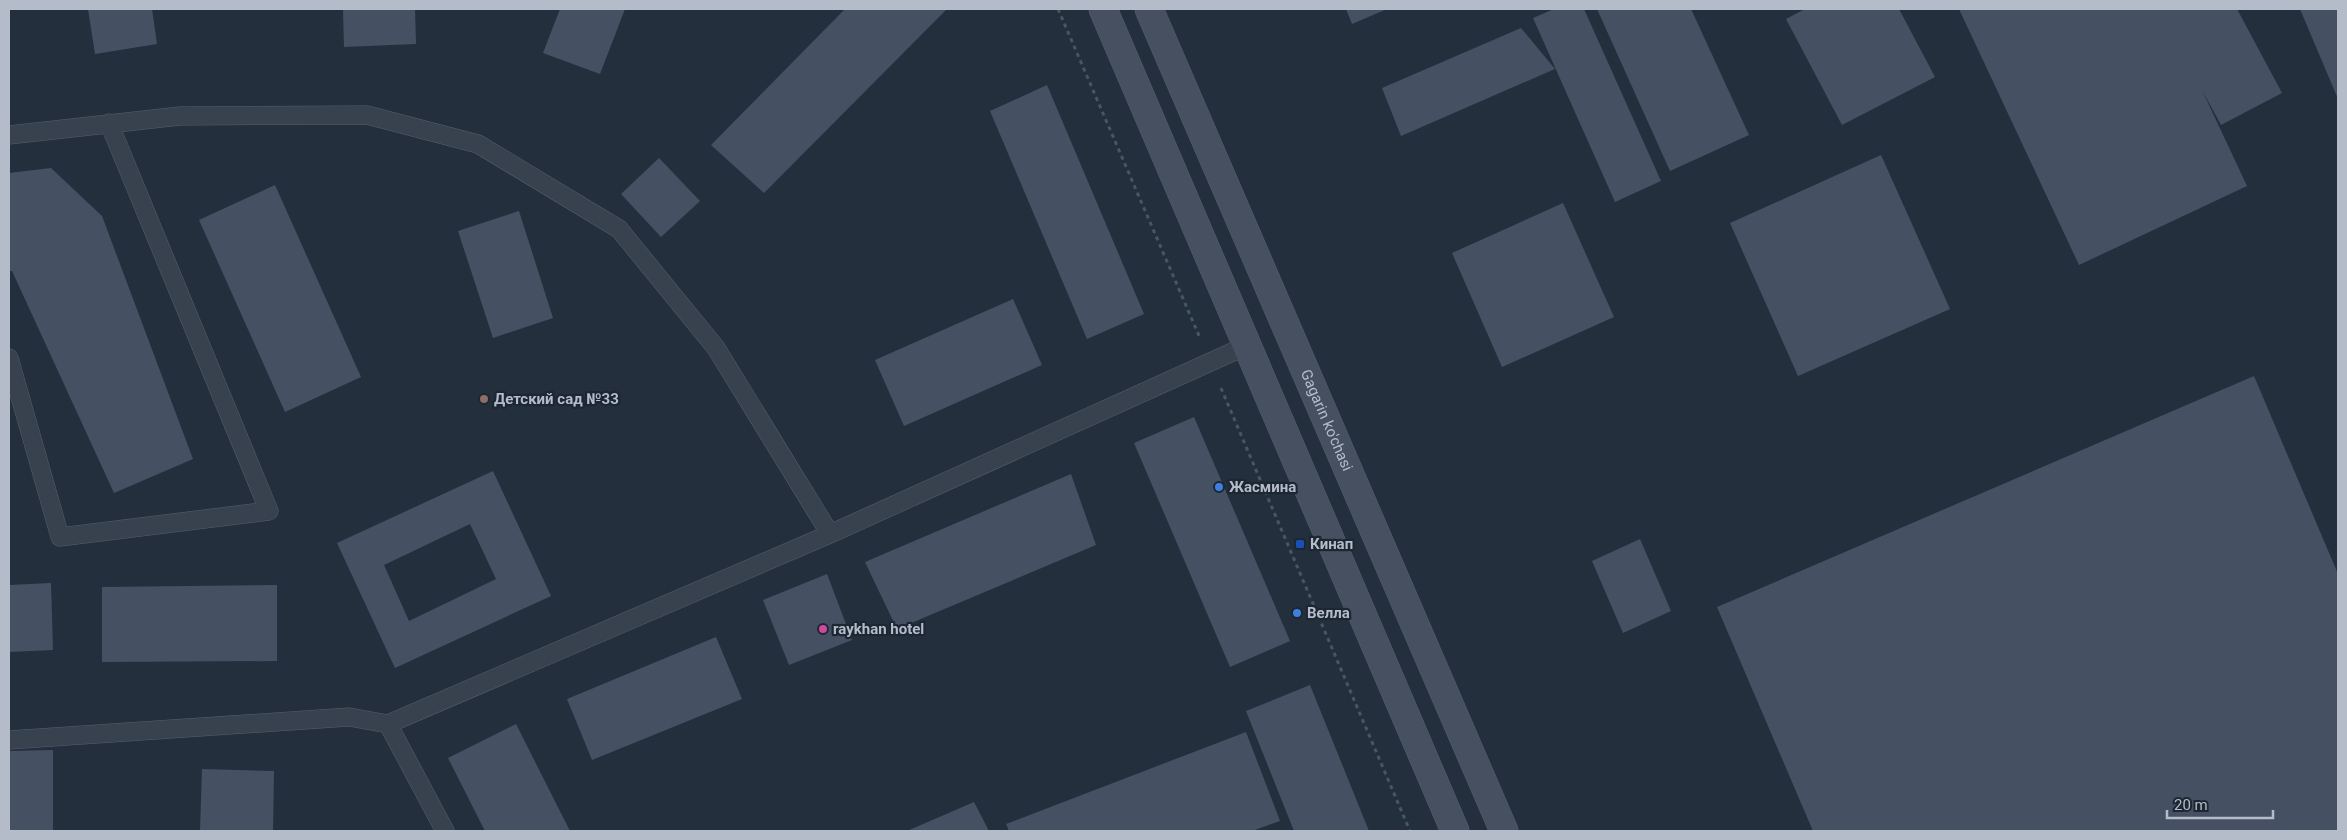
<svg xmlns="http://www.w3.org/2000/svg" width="2347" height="840" font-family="Roboto,sans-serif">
	<rect width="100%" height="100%" fill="#242f3e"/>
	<path fill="#455162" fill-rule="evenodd" d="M88,9h64l5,35 -62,10z
		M343,9h72l1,35 -72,3z
		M560,9h65l-25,65 -57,-21z
		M845,9h102l-183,184 -53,-48z
		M1346,9h41l-35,15z
		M1554,9h30l77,172 -46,21 -82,-184z
		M1597,9h94l58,126 -79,36z
		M1805,9h94l36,68 -93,48 -56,-106z
		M1959,9h278l45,84 -61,32 -19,-35 45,96 -168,79z
		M2300,9h38v90z
		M1521,28l34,41 -154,67 -19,-48z
		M1047,85l97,229 -57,25 -97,-228z
		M1881,155l69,154 -152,67 -68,-153z
		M659,158l41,43 -39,36 -40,-43z
		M51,168l51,48 91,243 -79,34 -102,-222h-3v-98z
		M275,185l86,192 -76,35 -86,-192z
		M1563,203l51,114 -112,50 -50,-114z
		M519,211l34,107 -60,20 -35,-107z
		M1013,299l29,66 -138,61 -29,-66z
		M2254,376l84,198v257h-525l-96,-224z
		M1194,417l96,224 -60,26 -96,-224z
		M493,471l58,125 -156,72 -58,-125zM470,524l26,55 -87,42 -25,-56z
		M1071,474l25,71 -199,84 -32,-67z
		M1640,539l31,72 -48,22 -31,-72z
		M827,574l25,66 -63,25 -26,-65z
		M51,583l2,67 -44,2v-67z
		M277,585v76l-175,1v-75z
		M716,637l26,62 -150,61 -25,-61z
		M1310,685l59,146h-75l-48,-120z
		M516,724l54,107h-85l-37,-73z
		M1246,732l34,89 -28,10h-243l-3,-7z
		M53,750v81h-44v-80z
		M202,769l72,2 -1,60h-73z
		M974,802l15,29h-82z"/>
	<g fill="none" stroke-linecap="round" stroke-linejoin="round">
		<defs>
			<path id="lane" d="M9,135l171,-19 187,-1 111,29 141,85 97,119 114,186
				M9,358l51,179 209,-26 -160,-388
				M388,724l57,107
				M9,740l340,-23 39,7 442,-190 418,-189"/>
			<g id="secondary">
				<path d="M1103,9l352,822"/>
				<path id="s1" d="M1149,9l355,822"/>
			</g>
		</defs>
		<use href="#lane" stroke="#565f6c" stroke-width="19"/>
		<use href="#secondary" stroke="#565f6c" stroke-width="29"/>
		<path stroke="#44595c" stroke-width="3" stroke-dasharray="4 4" stroke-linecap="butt" d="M1058,9l142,329
			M1221,388l189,443"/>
		<use href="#lane" stroke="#38414e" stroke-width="18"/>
		<use href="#secondary" stroke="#465061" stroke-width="28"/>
	</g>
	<circle fill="#8d6e63" stroke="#1d2633" stroke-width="2" cx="484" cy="399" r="5"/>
	<g fill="#3f7fe0" stroke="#1d2633" stroke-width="2">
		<circle cx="1219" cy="487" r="5"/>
		<circle cx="1297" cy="613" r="5"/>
	</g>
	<rect fill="#1a4fb4" stroke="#1d2633" stroke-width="2" x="1295" y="539" width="10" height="10" rx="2.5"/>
	<circle fill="#d1479c" stroke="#1d2633" stroke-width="2" cx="823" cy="629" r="5"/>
	<g text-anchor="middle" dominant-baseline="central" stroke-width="4.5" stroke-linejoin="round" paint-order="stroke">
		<g font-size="15" font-weight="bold" fill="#b4bcc9" stroke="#1d2633" text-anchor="start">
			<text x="494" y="399">Детский сад №33</text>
			<text x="1229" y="487">Жасмина</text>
			<text x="1310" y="544">Кинап</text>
			<text x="1307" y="613">Велла</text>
			<text x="833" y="629">raykhan hotel</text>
		</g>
		<g font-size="15" fill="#b4bcc9" stroke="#1d2633">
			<text stroke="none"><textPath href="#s1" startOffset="448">Gagarin ko'chasi</textPath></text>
		</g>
	</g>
	<rect width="2347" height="840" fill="none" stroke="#b4bcc9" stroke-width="20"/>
	<path d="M2167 810v8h106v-8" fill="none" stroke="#b4bcc9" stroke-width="2.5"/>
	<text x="2174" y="810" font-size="15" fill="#b4bcc9" stroke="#1d2633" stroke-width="4" paint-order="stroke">20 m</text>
</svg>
